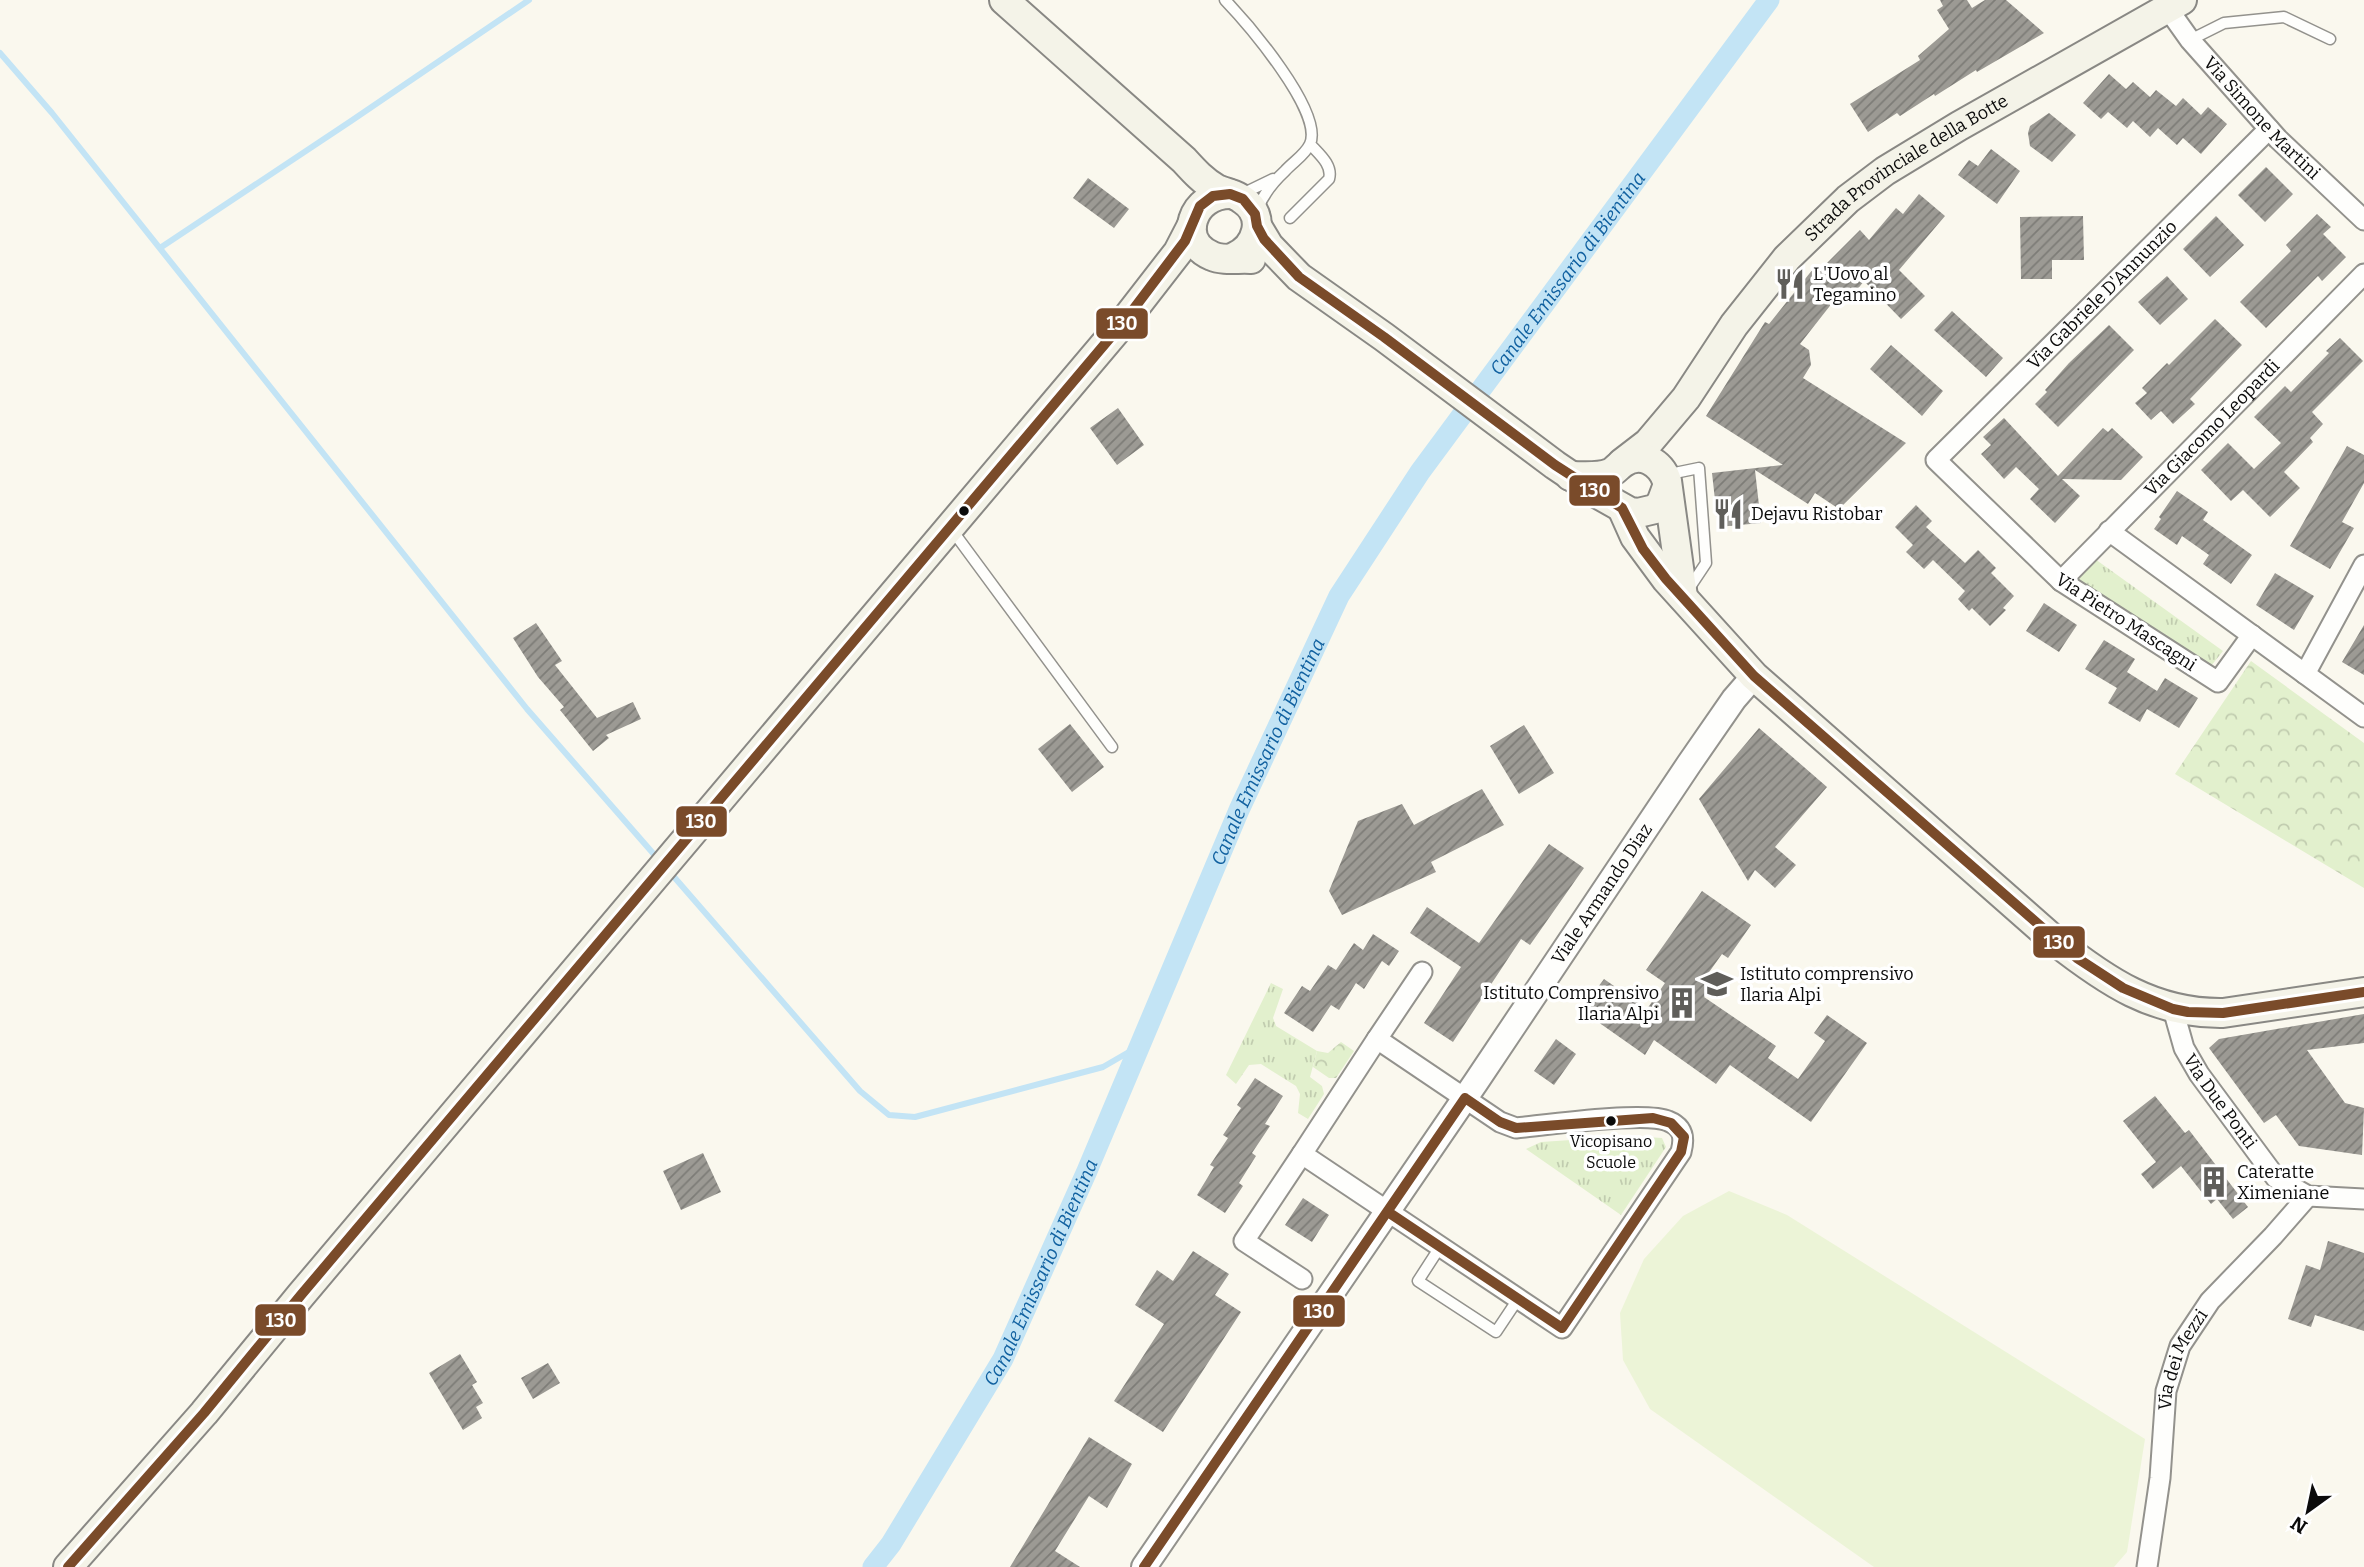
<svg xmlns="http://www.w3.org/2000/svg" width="2364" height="1567" font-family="Bitter,serif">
	<defs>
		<pattern id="grass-tufts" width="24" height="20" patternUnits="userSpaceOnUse" patternTransform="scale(1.75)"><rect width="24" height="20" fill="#e2f0cd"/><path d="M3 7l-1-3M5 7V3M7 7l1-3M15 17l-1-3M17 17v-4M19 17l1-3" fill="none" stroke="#c1ccaf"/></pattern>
		<pattern id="park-crowns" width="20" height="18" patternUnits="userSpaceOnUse" patternTransform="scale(1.75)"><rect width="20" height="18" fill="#e2f0cd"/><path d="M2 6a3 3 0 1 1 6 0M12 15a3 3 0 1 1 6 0" fill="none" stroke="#c1ccaf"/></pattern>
		<pattern id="building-hatch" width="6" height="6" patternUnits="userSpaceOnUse" patternTransform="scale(1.75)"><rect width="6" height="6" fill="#9c9a94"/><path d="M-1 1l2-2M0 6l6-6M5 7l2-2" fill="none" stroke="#7d7c77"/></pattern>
	</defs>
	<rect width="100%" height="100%" fill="#faf8ee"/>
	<path fill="url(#grass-tufts)" d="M2095,559l128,92 -12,15 -134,-85z
		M1271,983l12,6 -10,29 3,8 41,25 -7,26 12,9 2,8 -16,25 -10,-6 2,-19 -4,-8 -35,-22 -12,1 -13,19 -10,-9z
		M1631,1136l31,2 4,9 -45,68 -95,-66 15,-7z"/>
	<path fill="url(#park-crowns)" d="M2251,661l113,82v145l-189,-114z
		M1341,1042l13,9 -18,27h-7l-16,-11 4,-16 11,2z"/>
	<path fill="#ecf4d7" d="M1729,1191l58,24 358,224 -18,113 -13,15h-240l-224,-158 -27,-49 -3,-47 24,-54 39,-43z"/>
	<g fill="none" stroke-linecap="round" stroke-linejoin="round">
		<path stroke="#c3e4f5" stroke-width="6" d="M0,53l52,60 475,596 131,150
			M160,248l191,-127 178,-121
			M668,870l192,221 29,24 26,2 188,-50 38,-22"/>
		<path stroke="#c3e4f5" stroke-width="21" id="s1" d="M873,1567l18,-23 112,-185 84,-188 152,-361 100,-214 81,-124 349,-472"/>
	</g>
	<path fill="url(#building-hatch)" d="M1940,0h27l5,8 13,-8h21l38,33 -67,39 -1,-2 -41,26 -1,-2 -34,22 -3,-3 -29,19 -18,-28 70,-44 -2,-4 31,-27 -12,-19 6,-4z
		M2109,74l17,15 7,-7 17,15 6,-7 20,16 7,-8 18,17 7,-8 19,17 -26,30 -18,-16 -6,7 -19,-17 -8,9 -17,-16 -6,7 -19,-16 -7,7 -18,-16z
		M2049,113l27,22 -24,27 -22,-16 -2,-13 2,-7z
		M1991,149l29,22 -23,33 -39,-29 11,-15 9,6z
		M2266,167l27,27 -28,28 -27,-27z
		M1088,178l41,31 -15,19 -41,-30z
		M1919,194l26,22 -46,54 26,26 -24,23 -37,-38 -15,19 -9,-7 -40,51 9,6 2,15 -8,13 103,65 -67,66 -24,-16 -7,11 -53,-34 6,53 -43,4 -6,-54 71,-8 -77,-49 59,-94 4,2 44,-55 4,4 43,-43 9,10 27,-32 7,6z
		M2317,214l14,13 -8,7 23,23 -24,24 -4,-5 -52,52 -26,-26 51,-51 -5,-6z
		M2083,216l1,44h-32v19h-31l-1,-62z
		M2216,216l28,29 -34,32 -27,-28z
		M2167,276l21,23 -28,26 -22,-23z
		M1952,311l51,47 -17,19 -52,-47z
		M2215,319l27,26 -52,54 5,5 -22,20 -12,-13 -10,9 -16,-17 12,-10 -5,-5 25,-25 2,2z
		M2109,325l25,25 -76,77 -23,-23 12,-12 -2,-2 24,-27z
		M2340,338l23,23 -51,51 11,12 -13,14 3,4 -29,30 16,16 -30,29 -27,-27 -12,11 -30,-31 27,-27 26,26 27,-26 -27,-26 31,-31 6,6 38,-39 -3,-2z
		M1891,345l52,46 -21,25 -52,-47z
		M1118,408l26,37 -27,20 -27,-37z
		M2004,418l54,58 45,-48 5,4 4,-4 31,29 -22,23 -59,-1 18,17 -25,27 -25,-24 9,-10 -23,-22 -12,12 -23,-25 10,-9 -8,-8z
		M2347,446l17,9v28l-22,39 12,6 -24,41 -40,-23z
		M2177,491l31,21 -5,8 49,35 -21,29 -28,-20 6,-9 -27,-19 -5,9 -23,-16 7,-10 -2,-2z
		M1916,505l16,16 -6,6 39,36 13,-13 18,18 -5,5 23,23 -11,12 3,2 -16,16 -18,-18 -3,3 -11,-12 7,-8 -32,-31 -9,9 -18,-17 7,-7 -18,-18z
		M2275,573l39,23 -20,34 -38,-25z
		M2044,603l33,22 -18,27 -33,-21z
		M536,623l26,38 -7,4 42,53 36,-16 8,17 -35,16 3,3 -16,13 -33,-41 4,-3 -26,-30 -25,-39z
		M2364,625v50l-22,-13z
		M2104,640l31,19 -8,13 30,19 8,-13 33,20 -19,30 -32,-19 -7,13 -32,-19 9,-15 -32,-19z
		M1070,724l34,43 -32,25 -34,-43z
		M1524,725l30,48 -35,21 -29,-48z
		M1759,728l68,59 -52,60 21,18 -21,23 -20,-18 -7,11 -49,-82z
		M1482,789l22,36 -73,37 5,10 -94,43 -13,-24 29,-70 44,-17 12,21z
		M1549,844l35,24 -54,77 -9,-6 -68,103 -29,-19 37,-56 -51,-34 17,-26 52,36z
		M1702,891l49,34 -23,33 -6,-4 -20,28 8,6 -6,9 72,49 -8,12 30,21 27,-38 -11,-8 13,-18 40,28 -56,79 -81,-57 -14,19 -62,-44 -9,15 -64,-45 23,-31 43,30 18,-26 -19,-13z
		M1373,934l26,17 -10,15 -7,-5 -18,28 -8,-6 -17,27 -8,-5 -18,27 -29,-19 18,-27 8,5 18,-26 8,5 18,-27 9,7z
		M2364,1014v29l-57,7 38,53 19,5 -2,47 -63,-9 -23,-31 -12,8 -55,-75 10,-9z
		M1556,1039l20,15 -22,31 -20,-14z
		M1255,1078l28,18 -18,28 5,2 -18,27 4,3 -17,27 4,3 -18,27 -28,-18 17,-28 -4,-2 18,-27 -5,-3 18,-27 -4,-3z
		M2155,1096l30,37 4,-3 59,77 -15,12 -16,-20 -6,5 -30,-38 -28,23 -12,-15 15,-12 -33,-41z
		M703,1153l18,39 -40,18 -18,-39z
		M1303,1198l26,17 -17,27 -27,-17z
		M2328,1241l36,12v78l-49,-16 -4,12 -23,-8 18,-54 14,5z
		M1193,1251l36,23 -14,21 26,17 -78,120 -49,-31 50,-77 -29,-19 22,-35 16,11z
		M460,1354l17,28 -5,3 11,18 -7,4 6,11 -19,12 -34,-57z
		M548,1363l12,20 -27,16 -12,-21z
		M1089,1437l43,27 -25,44 -18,-12 -34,55 25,16h-70z"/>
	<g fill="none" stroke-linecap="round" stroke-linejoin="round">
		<defs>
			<path id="service" d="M1225,0c22,23 99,112 85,144 -5,11 -17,18 -25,27 -12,11 -22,24 -28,39
				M2190,40l34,-17 60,-6 46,22
				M1242,194l31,-15
				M1290,218l39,-39c4,-14 -10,-25 -19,-35
				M1665,475l34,-7 7,95 -18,27
				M952,530l160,217
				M1440,1247l-22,34 78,51 22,-33"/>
			<g id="minor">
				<path id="s2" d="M2168,9l22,31 88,99 86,81"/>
				<path d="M2109,531l255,186"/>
				<path id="s3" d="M2061,581l303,-307"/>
				<path id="s4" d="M2252,635l-34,47 -157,-101 -125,-121 333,-331"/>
				<path d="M2305,674l59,-109"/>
				<path id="s5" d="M2173,1009l11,39 15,26 77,104 32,18 56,3"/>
				<path d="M1377,1039l123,83 16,6c30,-3 129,-17 152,-7 15,6 17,16 13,31l-119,176 -260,-174z"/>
				<path d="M1377,1039l45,-67"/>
				<path d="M1302,1154l-58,87 58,38"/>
				<path id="s6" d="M2147,1567l13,-89 6,-87 14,-45 30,-45 63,-65 35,-40"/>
			</g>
			<g id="tertiary">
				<path id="s7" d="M1144,1567l332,-485 213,-318 45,-65 20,-23"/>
			</g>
			<g id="secondary">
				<path d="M1004,0l180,160c10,11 20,22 33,29 9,4 19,5 26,11 24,16 14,47 -9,57"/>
				<path d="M1230,194c-38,0 -54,47 -18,62 11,5 27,2 39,3"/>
				<path d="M1257,226l12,20 30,31 85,60 171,128 43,29 32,18 8,1 17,-4 6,-6 6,-16"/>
				<path id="s8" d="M1622,463l26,-20 38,-45 48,-73 53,-67 61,-59 37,-28 74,-45 223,-126"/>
				<path d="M1570,476c13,0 28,2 40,-3 5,-2 8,-7 13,-10 18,-13 38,0 44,18l16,116"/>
				<path d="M1622,508l13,29 31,42 88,97 300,264c52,41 100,74 169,73l141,-21"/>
				<path d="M68,1567l136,-154 97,-118 825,-976 52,-67 14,-27"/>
			</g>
		</defs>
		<use href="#service" stroke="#93928d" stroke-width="13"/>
		<use href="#minor" stroke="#93928d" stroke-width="23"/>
		<use href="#tertiary" stroke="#93928d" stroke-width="28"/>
		<use href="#secondary" stroke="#898884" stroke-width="32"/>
		<use href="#service" stroke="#fefefc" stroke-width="10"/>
		<use href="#minor" stroke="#fefefc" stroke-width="19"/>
		<use href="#tertiary" stroke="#fefefc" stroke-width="24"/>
		<use href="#secondary" stroke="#f4f3e8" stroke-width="28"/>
		<defs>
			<path id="bus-1" d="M68,1567l136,-154 97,-118 825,-976 59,-78 15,-35 13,-10 17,-2 13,5 12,15 2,12 7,13 35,38 85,60 171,128 67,43 21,41 23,30 88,97 323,282 46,30 50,21 15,3 35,1 141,-21
				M1144,1567l321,-469 35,24 16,6 137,-10 18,5 13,14 -3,15 -119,176 -174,-116"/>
		</defs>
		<use href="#bus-1" stroke="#fff" stroke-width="16"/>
		<use href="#bus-1" stroke="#7a4b2a" stroke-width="10"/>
	</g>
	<defs>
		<symbol id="restaurant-bare" viewBox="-9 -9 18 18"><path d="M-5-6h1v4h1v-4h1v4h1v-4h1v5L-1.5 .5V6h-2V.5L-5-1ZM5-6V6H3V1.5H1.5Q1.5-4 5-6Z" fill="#5f5e5a" stroke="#fff" stroke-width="2.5" paint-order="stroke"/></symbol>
		<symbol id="school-bare" viewBox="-9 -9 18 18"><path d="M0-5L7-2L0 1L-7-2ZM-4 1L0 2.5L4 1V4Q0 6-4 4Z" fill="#5f5e5a" stroke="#fff" stroke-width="2.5" paint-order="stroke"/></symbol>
		<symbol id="building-bare" viewBox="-9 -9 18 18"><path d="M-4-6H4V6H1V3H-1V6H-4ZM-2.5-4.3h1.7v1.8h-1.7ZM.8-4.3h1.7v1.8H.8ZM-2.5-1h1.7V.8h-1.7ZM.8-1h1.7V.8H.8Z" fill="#5f5e5a" stroke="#fff" stroke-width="2.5" paint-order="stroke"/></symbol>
	</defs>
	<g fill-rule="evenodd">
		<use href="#restaurant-bare" x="1768" y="262" width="44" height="44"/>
		<use href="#restaurant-bare" x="1706" y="492" width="44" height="44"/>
		<use href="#school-bare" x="1695" y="962" width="44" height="44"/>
		<use href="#building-bare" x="1660" y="981" width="44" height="44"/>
		<use href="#building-bare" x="2192" y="1160" width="44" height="44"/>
	</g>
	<g fill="#0b0b0b" stroke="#fff" stroke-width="2.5">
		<circle cx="964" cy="511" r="6"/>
		<circle cx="1611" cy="1121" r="6"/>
	</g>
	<g text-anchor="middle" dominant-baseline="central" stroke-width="7" stroke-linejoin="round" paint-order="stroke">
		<g font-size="16" fill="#0b0b0b" stroke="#fff">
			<text x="1611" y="1141">Vicopisano<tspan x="1611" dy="21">Scuole</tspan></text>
		</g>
		<g font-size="18" fill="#0b0b0b" stroke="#fff">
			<text stroke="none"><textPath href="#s2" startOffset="144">Via Simone Martini</textPath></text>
			<text stroke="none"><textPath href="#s8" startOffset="415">Strada Provinciale della Botte</textPath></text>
			<text stroke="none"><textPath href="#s4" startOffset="653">Via Gabriele D'Annunzio</textPath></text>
			<text stroke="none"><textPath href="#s3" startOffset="215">Via Giacomo Leopardi</textPath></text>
			<text transform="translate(2126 622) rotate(33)">Via Pietro Mascagni</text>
			<text stroke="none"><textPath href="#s7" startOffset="814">Viale Armando Diaz</textPath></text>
			<text stroke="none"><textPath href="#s5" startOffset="105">Via Due Ponti</textPath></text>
			<text stroke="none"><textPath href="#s6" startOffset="212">Via dei Mezzi</textPath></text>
		</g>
		<g font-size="18" fill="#0b0b0b" stroke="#fff" text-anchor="start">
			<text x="1813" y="274">L'Uovo al<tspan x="1813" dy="21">Tegamino</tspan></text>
			<text x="1751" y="514">Dejavu Ristobar</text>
			<text x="1740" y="974">Istituto comprensivo<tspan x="1740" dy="21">Ilaria Alpi</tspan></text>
			<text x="1659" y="993" text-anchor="end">Istituto Comprensivo<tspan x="1659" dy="21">Ilaria Alpi</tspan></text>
			<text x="2237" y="1172">Cateratte<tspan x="2237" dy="21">Ximeniane</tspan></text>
		</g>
		<g font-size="19" font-style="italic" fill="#1161a0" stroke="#fff">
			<text stroke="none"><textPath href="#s1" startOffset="1475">Canale Emissario di Bientina</textPath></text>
			<text stroke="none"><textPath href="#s1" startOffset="908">Canale Emissario di Bientina</textPath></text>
			<text stroke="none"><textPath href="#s1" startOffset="340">Canale Emissario di Bientina</textPath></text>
		</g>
	</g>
	<g stroke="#fff" stroke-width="2.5">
		<rect x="1095" y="307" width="54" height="33" rx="7" fill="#7a4b2a"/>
		<rect x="1568" y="474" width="53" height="33" rx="7" fill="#7a4b2a"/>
		<rect x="675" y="805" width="53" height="33" rx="7" fill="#7a4b2a"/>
		<rect x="2032" y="925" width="54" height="34" rx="7" fill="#7a4b2a"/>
		<rect x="1292" y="1294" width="54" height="34" rx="7" fill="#7a4b2a"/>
		<rect x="254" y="1303" width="53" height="34" rx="7" fill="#7a4b2a"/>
	</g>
	<g font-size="19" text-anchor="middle" font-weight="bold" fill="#fff">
		<text x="1122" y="330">130</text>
		<text x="1595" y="497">130</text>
		<text x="701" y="828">130</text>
		<text x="2059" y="949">130</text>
		<text x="1319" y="1318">130</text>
		<text x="281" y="1327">130</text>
	</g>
	<g transform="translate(2308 1511) rotate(213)" stroke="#ffffff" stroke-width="5" paint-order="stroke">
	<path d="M0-5L12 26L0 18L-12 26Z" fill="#0b0b0b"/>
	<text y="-10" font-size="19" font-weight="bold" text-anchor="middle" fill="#0b0b0b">N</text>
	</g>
</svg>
